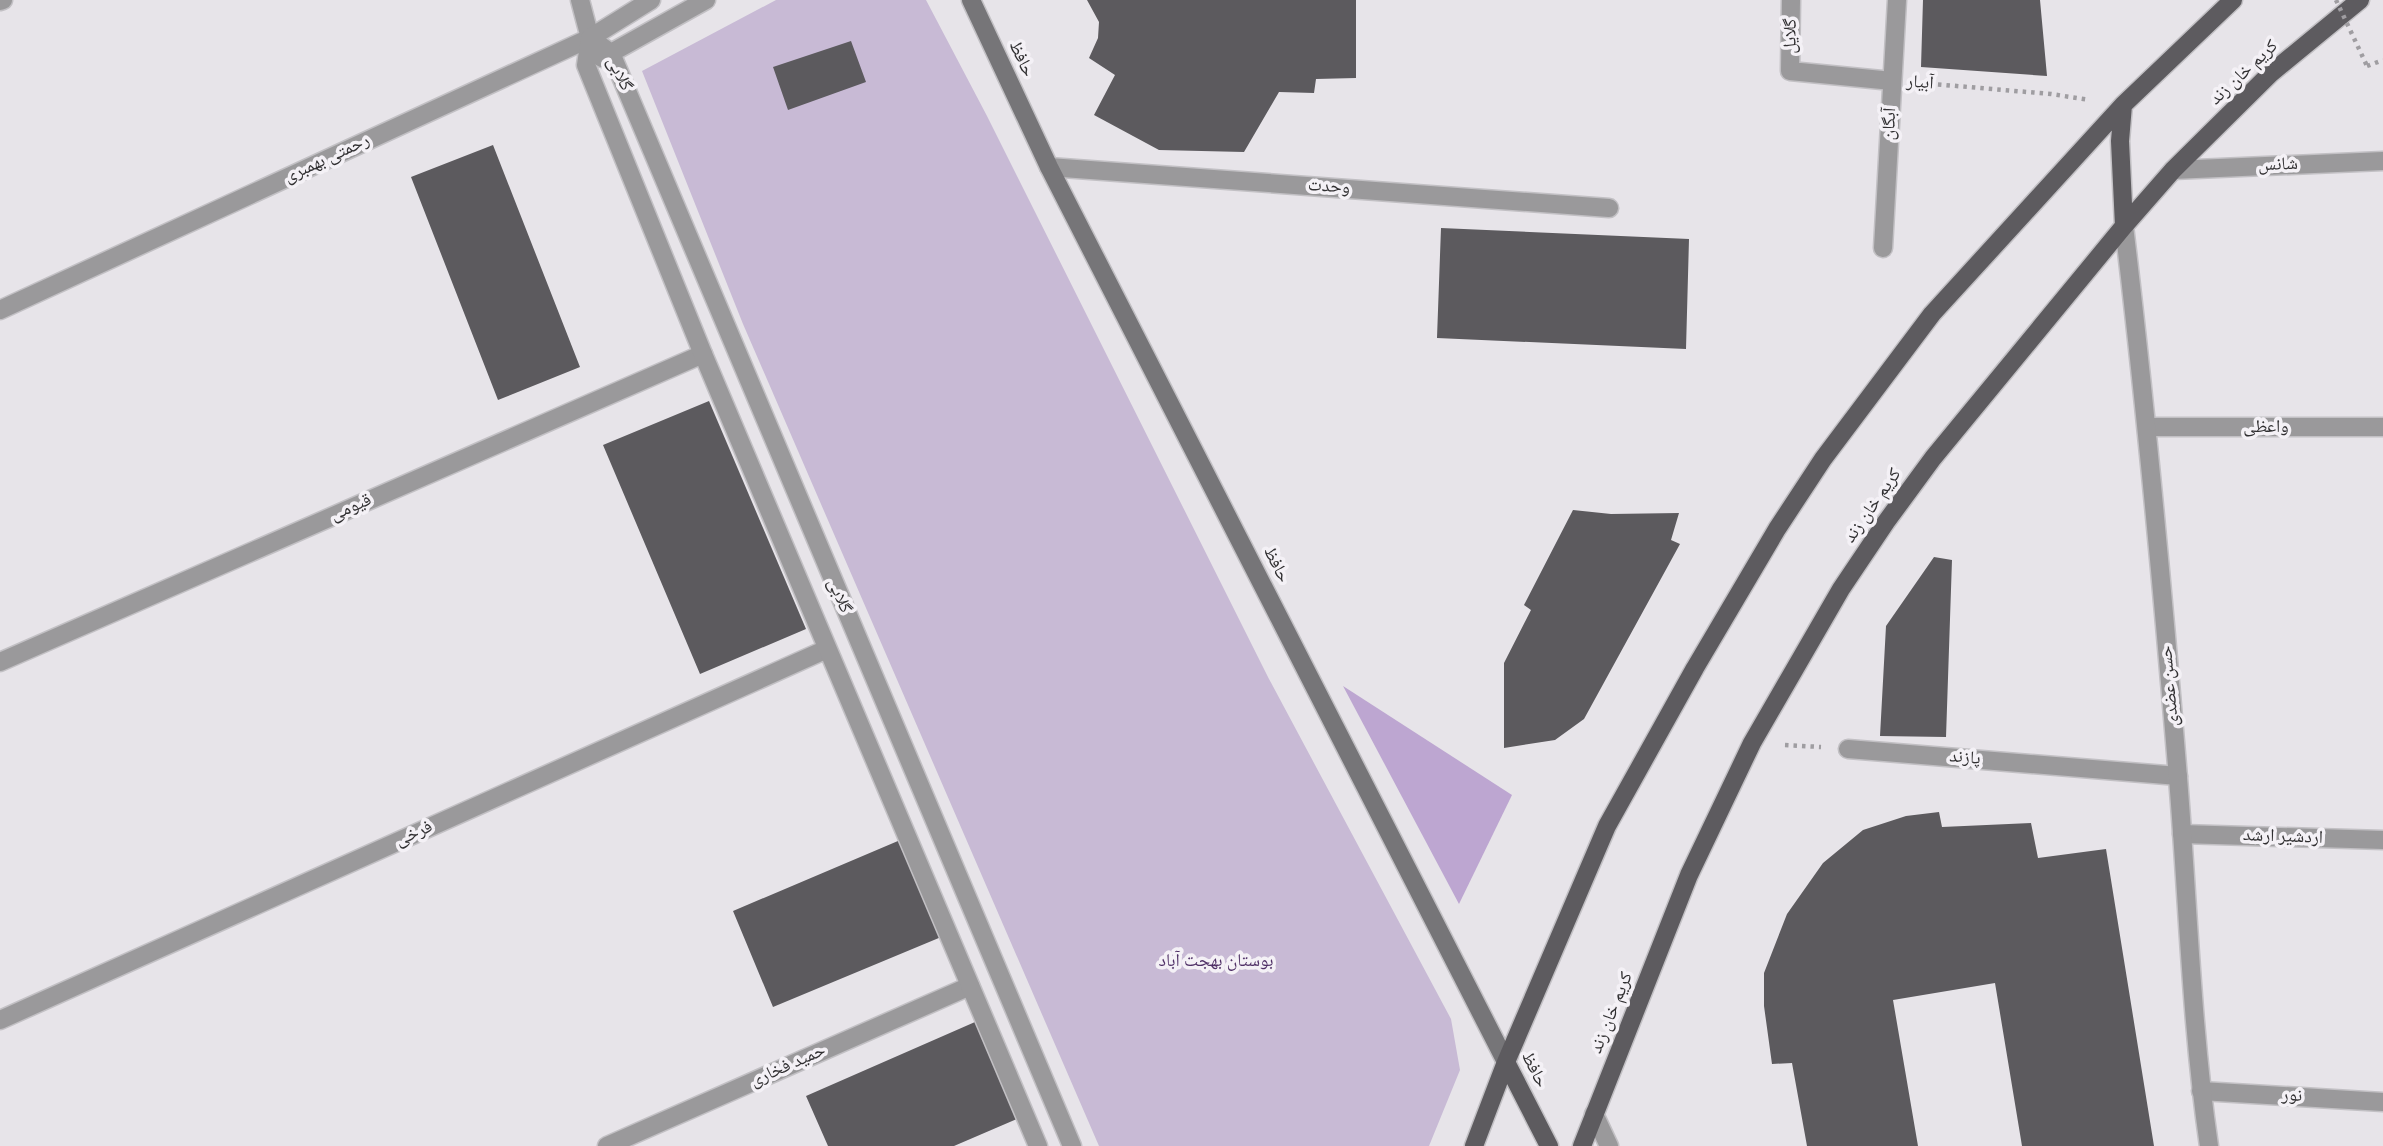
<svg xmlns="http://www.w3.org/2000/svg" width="2383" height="1146" font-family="Overpass,'Noto Naskh Arabic',sans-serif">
	<rect width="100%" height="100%" fill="#e7e4e9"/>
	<path fill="#c8bad5" d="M776,0h150l61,116 282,563 182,340 9,51 -31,76h-330l-356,-822 -101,-253z"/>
	<path fill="#bda6d1" d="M1343,686l169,109 -53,109z"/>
	<path fill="#5c5a5e" d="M1087,0h269v78l-40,1 -2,14 -35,-1 -35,60 -85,-2 -65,-35 21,-40 -26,-17 9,-20 1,-16z
		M1923,0h117l7,76 -126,-9z
		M851,41l15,41 -78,28 -15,-43z
		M493,145l87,222 -82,33 -87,-223z
		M1441,228l248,11 -3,110 -249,-11z
		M709,401l97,228 -106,45 -97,-229z
		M1573,510l38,4 68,-1 -8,27 9,4 -96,175 -29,21 -51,8v-85l27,-53 -7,-5z
		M1934,557l18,3 -6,177 -66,-1 6,-110z
		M1939,812l3,15 89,-4 7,35 68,-9 48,297h-132l-27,-163 -102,17 25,146h-111l-15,-83 -20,1 -8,-58v-33l23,-59 36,-51 40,-33 43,-14z
		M905,838l41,97 -173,72 -40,-96z
		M975,1022l44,96 -65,28h-126l-22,-50z"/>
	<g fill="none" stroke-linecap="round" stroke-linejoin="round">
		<defs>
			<path id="service" d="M1594,1114l15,32"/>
			<path id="minor" d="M1791,0l-1,71 102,10
				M0,1l3,-1
				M1049,167l560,41
				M2173,170l210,-9
				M1883,248l14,-248
				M0,310l590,-272 -10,-38
				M2148,427h235
				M0,662l703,-308
				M1848,749l330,27
				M2182,834l201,6
				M0,1020l827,-371
				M2201,1091l182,11
				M607,1146l363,-160"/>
			<path id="tertiary" d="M590,38l21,15 461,1093
				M590,38l-4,27 117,289 335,792
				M590,38l61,-38
				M602,58l104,-58
				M2124,226c22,183 39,367 54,552 10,122 13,246 31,368"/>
			<path id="secondary" d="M971,0l78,167 457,895"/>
			<path id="primary" d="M2123,105l-3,36 4,85
				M1506,1062l43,84
				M1474,1146l32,-84 101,-236 88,-158 82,-139 46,-70 109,-145 191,-209 110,-105
				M1582,1146l107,-271 63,-132 89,-154 45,-67 47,-64 191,-232 49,-56 97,-96 90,-74"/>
		</defs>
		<use href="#service" stroke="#c2c0c4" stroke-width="21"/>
		<use href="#minor" stroke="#c2c0c4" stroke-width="21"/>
		<use href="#tertiary" stroke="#c2c0c4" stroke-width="21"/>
		<use href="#secondary" stroke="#c2c0c4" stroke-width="21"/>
		<use href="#primary" stroke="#c2c0c4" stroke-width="21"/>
		<path stroke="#9f9da1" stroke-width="4.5" stroke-dasharray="3.5 5" stroke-linecap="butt" d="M2367,66l16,-6
			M1921,83l130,11 39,6
			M1785,745l36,2"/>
		<use href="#service" stroke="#9a999b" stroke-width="18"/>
		<use href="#minor" stroke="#9a999b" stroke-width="18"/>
		<use href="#tertiary" stroke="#9a999b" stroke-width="18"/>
		<use href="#secondary" stroke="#767578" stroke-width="18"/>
		<use href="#primary" stroke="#5d5b5f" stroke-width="18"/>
		<path stroke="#9f9da1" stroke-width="4.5" stroke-dasharray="3.5 5" stroke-linecap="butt" d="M2336,0l31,66"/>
	</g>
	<g text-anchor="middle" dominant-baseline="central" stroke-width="7" stroke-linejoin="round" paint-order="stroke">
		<g font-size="18" fill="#302f31" stroke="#f4f1f6">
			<text transform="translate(1791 36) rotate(-89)">گلایل</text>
			<text transform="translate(1021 59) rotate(65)">حافظ</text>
			<text transform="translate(2244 73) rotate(-43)">کریم خان زند</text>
			<text transform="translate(619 74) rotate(64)">گلابی</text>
			<text transform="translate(1920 83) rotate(4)">آبیار</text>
			<text transform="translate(1890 124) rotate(-87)">آبگان</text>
			<text transform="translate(327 159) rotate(-25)">رحمتی بهمبری</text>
			<text transform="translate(2278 165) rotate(-2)">شانس</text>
			<text transform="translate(1329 187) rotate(4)">وحدت</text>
			<text x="2266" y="427">واعظی</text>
			<text transform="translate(1873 506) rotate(-55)">کریم خان زند</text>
			<text transform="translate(351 508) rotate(-24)">قیومی</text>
			<text transform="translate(1276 565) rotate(63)">حافظ</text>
			<text transform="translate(839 596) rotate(67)">گلابی</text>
			<text transform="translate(2170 686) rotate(-95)">حسن عضدی</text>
			<text transform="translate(1965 758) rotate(5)">پازند</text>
			<text transform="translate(414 834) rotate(-24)">فرخی</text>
			<text transform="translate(2283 837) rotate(2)">اردشیر ارشد</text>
			<text transform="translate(1612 1013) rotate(-68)">کریم خان زند</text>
			<text transform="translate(788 1066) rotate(-24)">حمید فخاری</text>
			<text transform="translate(1534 1070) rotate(63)">حافظ</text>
			<text transform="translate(2292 1096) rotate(3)">نور</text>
		</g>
		<g font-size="18" fill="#503167" stroke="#f4f1f6">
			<text x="1216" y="961">بوستان بهجت آباد</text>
		</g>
	</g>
</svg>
